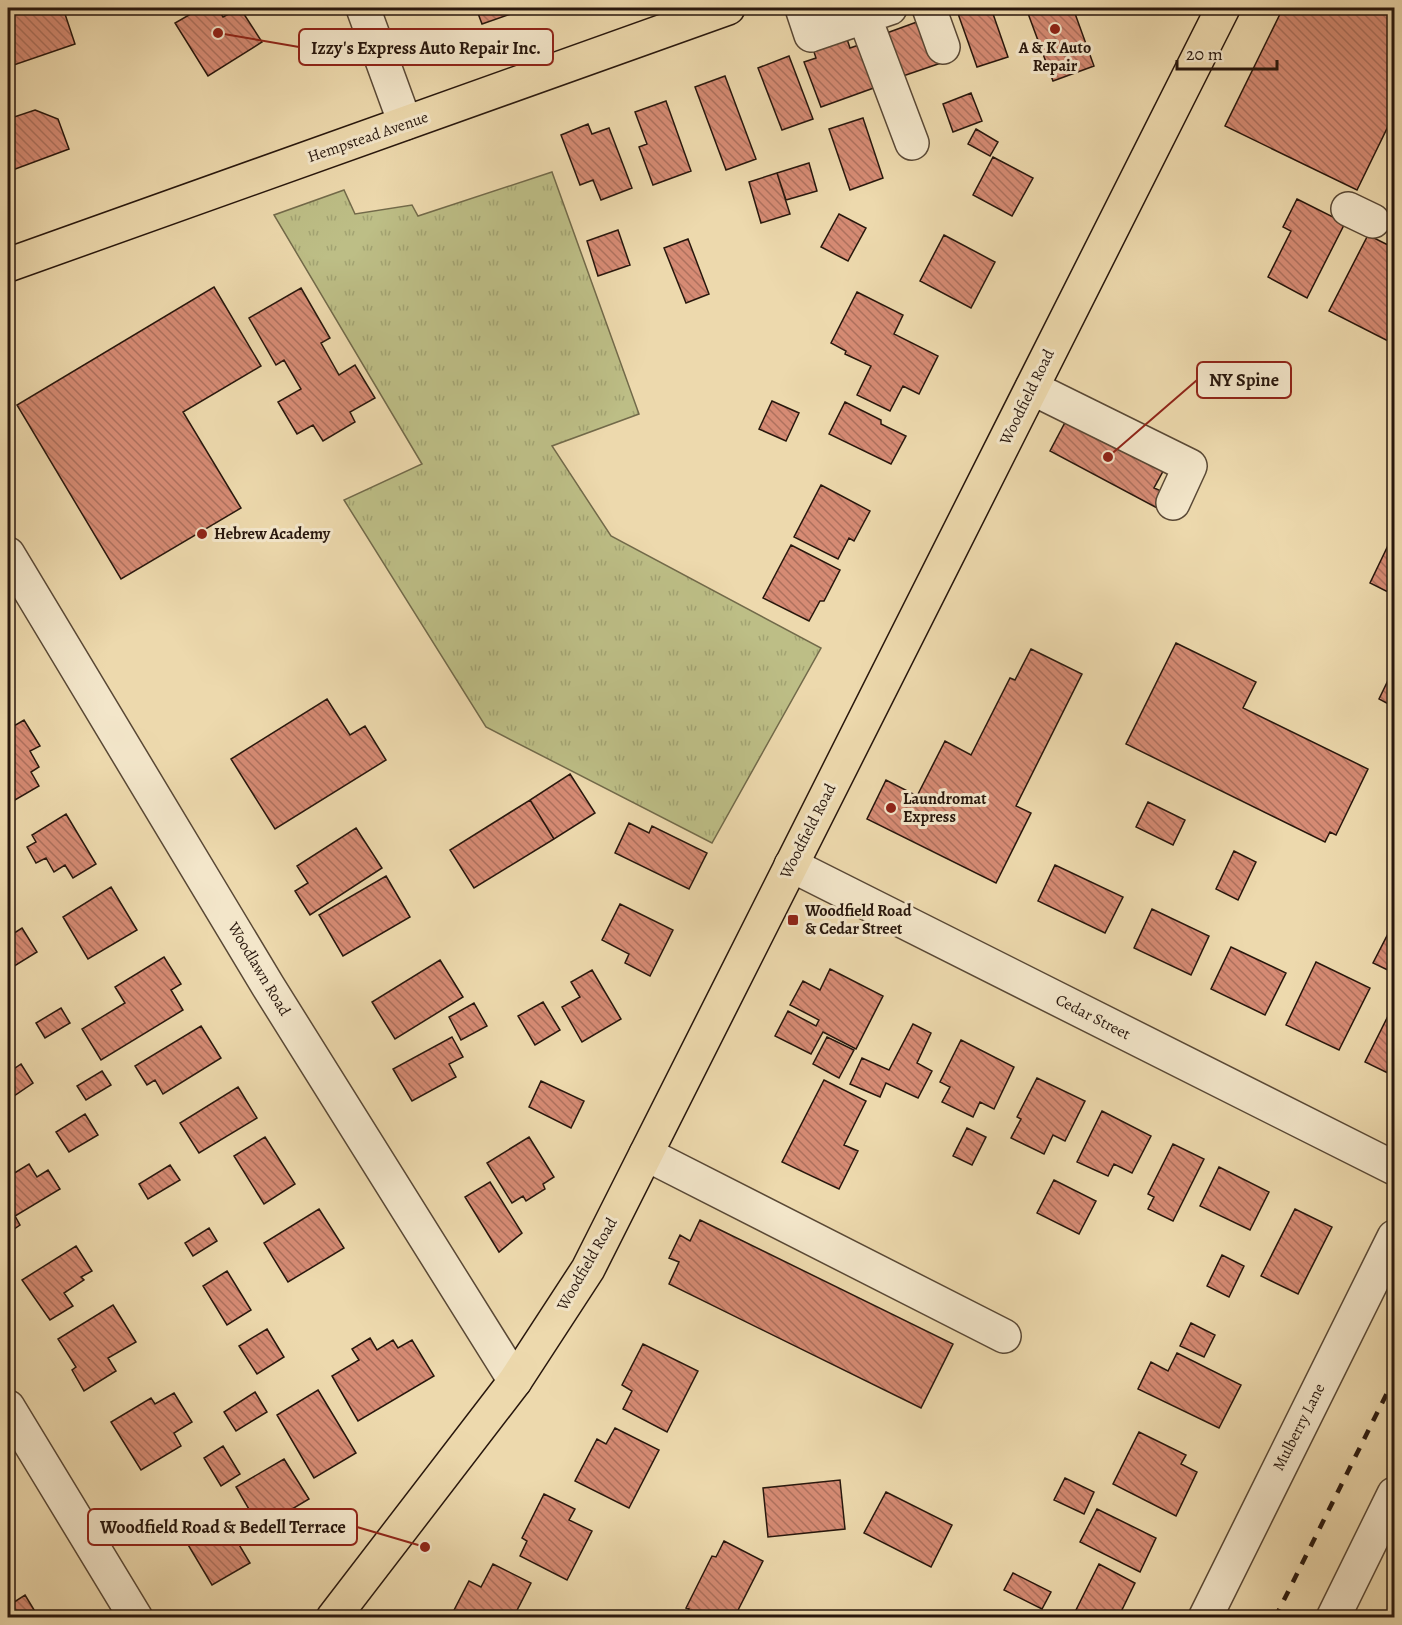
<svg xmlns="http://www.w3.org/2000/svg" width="1402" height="1625" font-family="Alegreya,serif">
	<defs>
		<pattern id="grass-tufts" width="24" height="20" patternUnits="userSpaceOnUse" patternTransform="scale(1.5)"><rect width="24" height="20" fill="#bdbe86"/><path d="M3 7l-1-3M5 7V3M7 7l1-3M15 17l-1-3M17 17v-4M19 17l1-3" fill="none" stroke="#a2a372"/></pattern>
		<pattern id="building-back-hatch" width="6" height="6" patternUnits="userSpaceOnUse" patternTransform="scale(1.5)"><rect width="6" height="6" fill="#d68b74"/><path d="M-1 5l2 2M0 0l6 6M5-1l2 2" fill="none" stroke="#ae715e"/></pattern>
	</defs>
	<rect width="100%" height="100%" fill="#edd9ad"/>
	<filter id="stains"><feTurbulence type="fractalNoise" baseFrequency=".00333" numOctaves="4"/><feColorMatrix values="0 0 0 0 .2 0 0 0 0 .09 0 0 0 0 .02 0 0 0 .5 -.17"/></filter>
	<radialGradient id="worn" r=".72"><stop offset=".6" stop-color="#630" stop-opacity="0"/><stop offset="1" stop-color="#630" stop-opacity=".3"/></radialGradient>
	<path fill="url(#grass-tufts)" stroke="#726a4a" stroke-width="1.5" d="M552,172l87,242 -87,32 59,90 210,112 -109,195 -226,-116 -142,-227 78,-36 -148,-249 70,-25 11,24 57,-9 6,11z"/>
	<path fill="url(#building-back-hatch)" stroke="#28170d" stroke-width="1.5" d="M26,8h37l12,36 -67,23v-53z
		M201,8h16l6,9 17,-9 22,34 -54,34 -33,-53z
		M476,8h52l-46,16z
		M956,8h35l17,49 -31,10z
		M1026,8h47l21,58 -41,15z
		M1283,8h111v106l-37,76 -132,-64z
		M925,19l16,44 -41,14 -16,-43z
		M846,36l4,12 12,-4 20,41 -61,22 -17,-45 12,-4 -3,-9z
		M789,56l24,63 -31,11 -24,-62z
		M725,76l31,83 -30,11 -31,-83z
		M971,93l11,28 -29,11 -10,-28z
		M666,101l25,70 -38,14 -14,-38 8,-3 -12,-32z
		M35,110l23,9 11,30 -59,22 -2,-8v-44z
		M863,118l20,60 -33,12 -21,-61z
		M588,124l4,10 17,-6 23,60 -31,12 -8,-20 -13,5 -19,-50z
		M976,129l22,13 -8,14 -22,-12z
		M993,157l40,21 -21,38 -39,-21z
		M809,163l8,28 -31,9 -9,-27z
		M777,173l13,41 -29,9 -12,-41z
		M1297,199l48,24 -38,75 -39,-21 23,-46 -8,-4z
		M839,214l27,14 -18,33 -27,-14z
		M618,230l12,35 -32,11 -11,-35z
		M944,235l51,27 -24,46 -51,-27z
		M1368,235l26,13v96l-65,-33z
		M688,239l21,55 -23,9 -22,-55z
		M214,287l47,79 -78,46 58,96 -120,71 -104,-174z
		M301,288l29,50 -9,5 18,32 16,-10 20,33 -25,14 5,10 -32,19 -10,-16 -16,9 -19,-32 23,-13 -17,-29 -8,5 -27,-47z
		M857,292l46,23 -9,19 44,22 -19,38 -16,-8 -13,25 -33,-16 14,-29 -26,-12 1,-3 -15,-8z
		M772,401l27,12 -13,28 -27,-12z
		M845,402l36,18v4l25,12 -15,28 -62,-30z
		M1070,413l97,51 -13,24 14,6 -9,15 -109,-58z
		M821,485l49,26 -16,30 -5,-3 -11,21 -44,-22z
		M1394,533v62l-24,-12z
		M791,545l49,25 -16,31h-4l-11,20 -46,-23z
		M1176,643l80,39 -13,26 125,61 -32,66 -6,-3 -5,10 -199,-98z
		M1031,649l51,25 -66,132 15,7 -35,70 -129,-64 19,-39 31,16 28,-55 26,14 39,-77 5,2z
		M1394,668v39l-15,-8z
		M327,699l23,36 15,-9 21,34 -111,69 -44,-70z
		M8,715l6,11 10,-6 16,26 -10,5 9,16 -8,5 8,14 -24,14 -7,-12z
		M570,774l25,39 -41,26 -24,-39z
		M530,800l24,39 -80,49 -24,-38z
		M1148,802l37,18 -12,25 -37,-18z
		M66,814l30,50 -23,14 -8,-13 -11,7 -8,-14 -10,5 -9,-16 9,-5 -4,-7z
		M629,823l20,10 3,-7 55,27 -18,36 -74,-36z
		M356,828l26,40 -72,47 -15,-24 13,-8 -11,-17z
		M1234,851l22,11 -18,38 -22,-11z
		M1055,865l68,32 -18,36 -67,-32z
		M386,876l24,41 -67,39 -24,-41z
		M111,887l26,43 -49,29 -25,-42z
		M620,904l53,26 -23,46 -25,-13 4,-9 -27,-14z
		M1152,909l57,27 -18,39 -57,-27z
		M22,928l15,24 -29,18v-33z
		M1390,930l4,3v40l-21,-10z
		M1231,947l55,26 -21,42 -54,-26z
		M164,957l17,27 -10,6 12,20 -82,50 -19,-31 43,-26 -10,-16z
		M440,960l23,37 -68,42 -23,-37z
		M1316,962l54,26 -31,62 -53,-25z
		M830,969l53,27 -27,53 -33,-17 -12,22 -36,-18 13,-25 28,15 3,-6 -29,-15 13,-24 17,9z
		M592,970l29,49 -39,23 -20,-35 18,-10 -9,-15z
		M543,1002l17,28 -25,15 -17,-29z
		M474,1003l13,23 -26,14 -12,-23z
		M1394,1004v72l-29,-14z
		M61,1008l9,15 -25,15 -9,-15z
		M913,1024l18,9 -14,30 15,8 -14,27 -32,-15 -6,14 -30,-13 12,-26 27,12z
		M201,1026l20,32 -58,36 -8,-14 -8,5 -12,-19z
		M452,1037l11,20 -14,7 7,13 -44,24 -19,-32z
		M827,1037l27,13 -15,28 -26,-14z
		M961,1040l53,27 -20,42 -14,-7 -7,15 -31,-15 8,-15 -10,-5z
		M21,1064l12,19 -25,17v-27z
		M102,1071l9,14 -25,15 -9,-14z
		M1037,1078l48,23 -20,40 -12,-6 -9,19 -33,-16 10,-19 -4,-2z
		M824,1080l42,21 -22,44 14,6 -19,38 -57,-27z
		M541,1081l43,20 -13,27 -42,-21z
		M238,1087l19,31 -58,35 -19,-30z
		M1102,1111l49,25 -19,37 -18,-9 -6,12 -31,-14z
		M85,1114l13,21 -29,17 -13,-20z
		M967,1128l19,9 -14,28 -19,-9z
		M265,1137l30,47 -31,20 -30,-48z
		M529,1137l25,40 -11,7 2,5 -19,12 -3,-5 -11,7 -25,-40z
		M1173,1144l31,15 -31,62 -25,-12 6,-12 -6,-3z
		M29,1164l8,13 11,-7 12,19 -45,27 5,9 -12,8v-56z
		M170,1165l10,15 -32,19 -9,-15z
		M1219,1167l50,25 -19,38 -50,-24z
		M1054,1180l42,21 -17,33 -42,-21z
		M490,1182l32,51 -23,19 -34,-55z
		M319,1209l25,39 -56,34 -24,-39z
		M1295,1209l37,18 -34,67 -37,-18z
		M700,1220l253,124 -32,64 -252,-124 10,-22 -10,-4 11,-23 10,6z
		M209,1228l8,13 -24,15 -8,-13z
		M76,1246l16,25 -11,6 3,3 -20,13 9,13 -23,14 -28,-40z
		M1222,1255l22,11 -15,31 -22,-11z
		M227,1271l24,39 -24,15 -24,-39z
		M113,1305l23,37 -28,16 8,13 -32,20 -12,-21 4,-3 -18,-28z
		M1191,1323l24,12 -11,22 -24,-11z
		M267,1329l17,28 -27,17 -18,-28z
		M370,1338l7,12 16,-10 5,8 14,-8 22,36 -76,45 -26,-45 27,-16 -7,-11z
		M643,1344l55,27 -31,61 -44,-23 9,-18 -10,-6z
		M1177,1353l64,32 -22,43 -81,-39 13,-27 17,9z
		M318,1390l38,63 -42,25 -37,-63z
		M255,1392l12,20 -31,19 -12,-19z
		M174,1393l18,29 -18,11 7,13 -40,24 -30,-48 40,-24 4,6z
		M615,1428l44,22 -30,58 -54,-27 22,-42 9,5z
		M1139,1432l47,23 -5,9 16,8 -21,44 -63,-32z
		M223,1446l17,28 -19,12 -17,-28z
		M284,1459l25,40 -49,29 -24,-41z
		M1065,1478l29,14 -10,22 -30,-14z
		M840,1480l5,49 -77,8 -5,-49z
		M886,1492l66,33 -21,42 -67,-34z
		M544,1494l31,15 -6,11 23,11 -25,49 -47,-24 7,-15 -5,-3z
		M1097,1509l59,29 -16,34 -60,-30z
		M222,1516l28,47 -38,22 -28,-47z
		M724,1541l39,20 -29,57h-49l4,-9 -3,-1 26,-52 4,1z
		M493,1564l38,19 -18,35h-63l19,-37 12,6z
		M1099,1564l36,19 -17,35h-32l-11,-6z
		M1013,1573l38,19 -9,17 -38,-19z
		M25,1595l14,23h-31v-12z"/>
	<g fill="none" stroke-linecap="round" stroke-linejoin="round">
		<defs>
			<path id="minor" d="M363,8l42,115
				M802,8l9,27 79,-27
				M861,8l51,135
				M929,8l14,39
				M1348,209l25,12
				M1032,388l158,78 -17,37
				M8,554l260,432 247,395
				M791,865l603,303
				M646,1154l358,182
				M8,1407l128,211
				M1205,1618l189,-381
				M1333,1618l61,-124"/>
			<path id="major" d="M8,265l720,-257
				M333,1618l182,-237 73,-112 635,-1261"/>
		</defs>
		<use href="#minor" stroke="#594835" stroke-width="36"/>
		<use href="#major" stroke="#28170d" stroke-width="36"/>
		<use href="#minor" stroke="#f3e6ca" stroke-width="33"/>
		<use href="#major" stroke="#edd9ad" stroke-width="33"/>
		<path stroke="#28170d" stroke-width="4.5" stroke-dasharray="10 10" stroke-linecap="butt" d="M1275,1618l119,-239"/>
	</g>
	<g fill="#8f2418" stroke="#f3e6ca" stroke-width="2">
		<circle cx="1055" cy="29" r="6"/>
		<circle cx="202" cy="534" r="6"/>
		<circle cx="891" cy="808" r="6"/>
		<rect x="787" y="914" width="12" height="12" rx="3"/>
	</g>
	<g text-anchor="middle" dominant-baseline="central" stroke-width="6" stroke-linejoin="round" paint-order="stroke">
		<g font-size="16" font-weight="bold" fill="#28170d" stroke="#f3e6ca" text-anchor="start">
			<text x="1055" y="48" text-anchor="middle">A &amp; K Auto<tspan x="1055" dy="18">Repair</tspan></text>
			<text x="214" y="534">Hebrew Academy</text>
			<text x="903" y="799">Laundromat<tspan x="903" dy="18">Express</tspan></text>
			<text x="805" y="911">Woodfield Road<tspan x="805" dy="18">&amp; Cedar Street</tspan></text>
		</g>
		<g font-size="16" fill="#28170d" stroke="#f3e6ca">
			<text transform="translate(368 137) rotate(-19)">Hempstead Avenue</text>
			<text transform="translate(1027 397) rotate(-64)">Woodfield Road</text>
			<text transform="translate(808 831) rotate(-63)">Woodfield Road</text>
			<text transform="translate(259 969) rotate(59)">Woodlawn Road</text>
			<text transform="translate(1093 1017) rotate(27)">Cedar Street</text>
			<text transform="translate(587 1264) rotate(-60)">Woodfield Road</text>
			<text transform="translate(1299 1427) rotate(-63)">Mulberry Lane</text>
		</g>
	</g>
	<path fill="none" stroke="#8f2418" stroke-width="2" d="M218 33L299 47M1108 457L1197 380M425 1547L357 1527"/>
	<g fill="#8f2418" stroke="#f3e6ca" stroke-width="2">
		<circle cx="218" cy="33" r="6"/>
		<circle cx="1108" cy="457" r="6"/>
		<circle cx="425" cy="1547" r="6"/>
	</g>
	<g fill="#f3e6ca" stroke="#8f2418" stroke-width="2">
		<rect x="299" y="29" width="254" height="36" rx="6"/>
		<rect x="1197" y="362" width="94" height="36" rx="6"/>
		<rect x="88" y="1509" width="269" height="36" rx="6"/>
	</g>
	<g font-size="18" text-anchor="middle" font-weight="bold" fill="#28170d">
		<text x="426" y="54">Izzy's Express Auto Repair Inc.</text>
		<text x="1244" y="386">NY Spine</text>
		<text x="223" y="1533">Woodfield Road &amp; Bedell Terrace</text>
	</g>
	<rect width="1402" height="1625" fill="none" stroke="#edd9ad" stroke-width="30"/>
	<rect x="9" y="9" width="1384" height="1607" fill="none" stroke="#28170d" stroke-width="3"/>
	<rect x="15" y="15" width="1372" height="1595" fill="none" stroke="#28170d" stroke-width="1.5"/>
	<path d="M1177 60v9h100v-9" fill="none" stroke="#28170d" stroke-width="3"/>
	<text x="1186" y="60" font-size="18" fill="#28170d" stroke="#f3e6ca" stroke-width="4.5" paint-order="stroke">20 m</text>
	<rect width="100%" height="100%" filter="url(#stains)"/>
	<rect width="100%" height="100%" fill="url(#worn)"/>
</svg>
